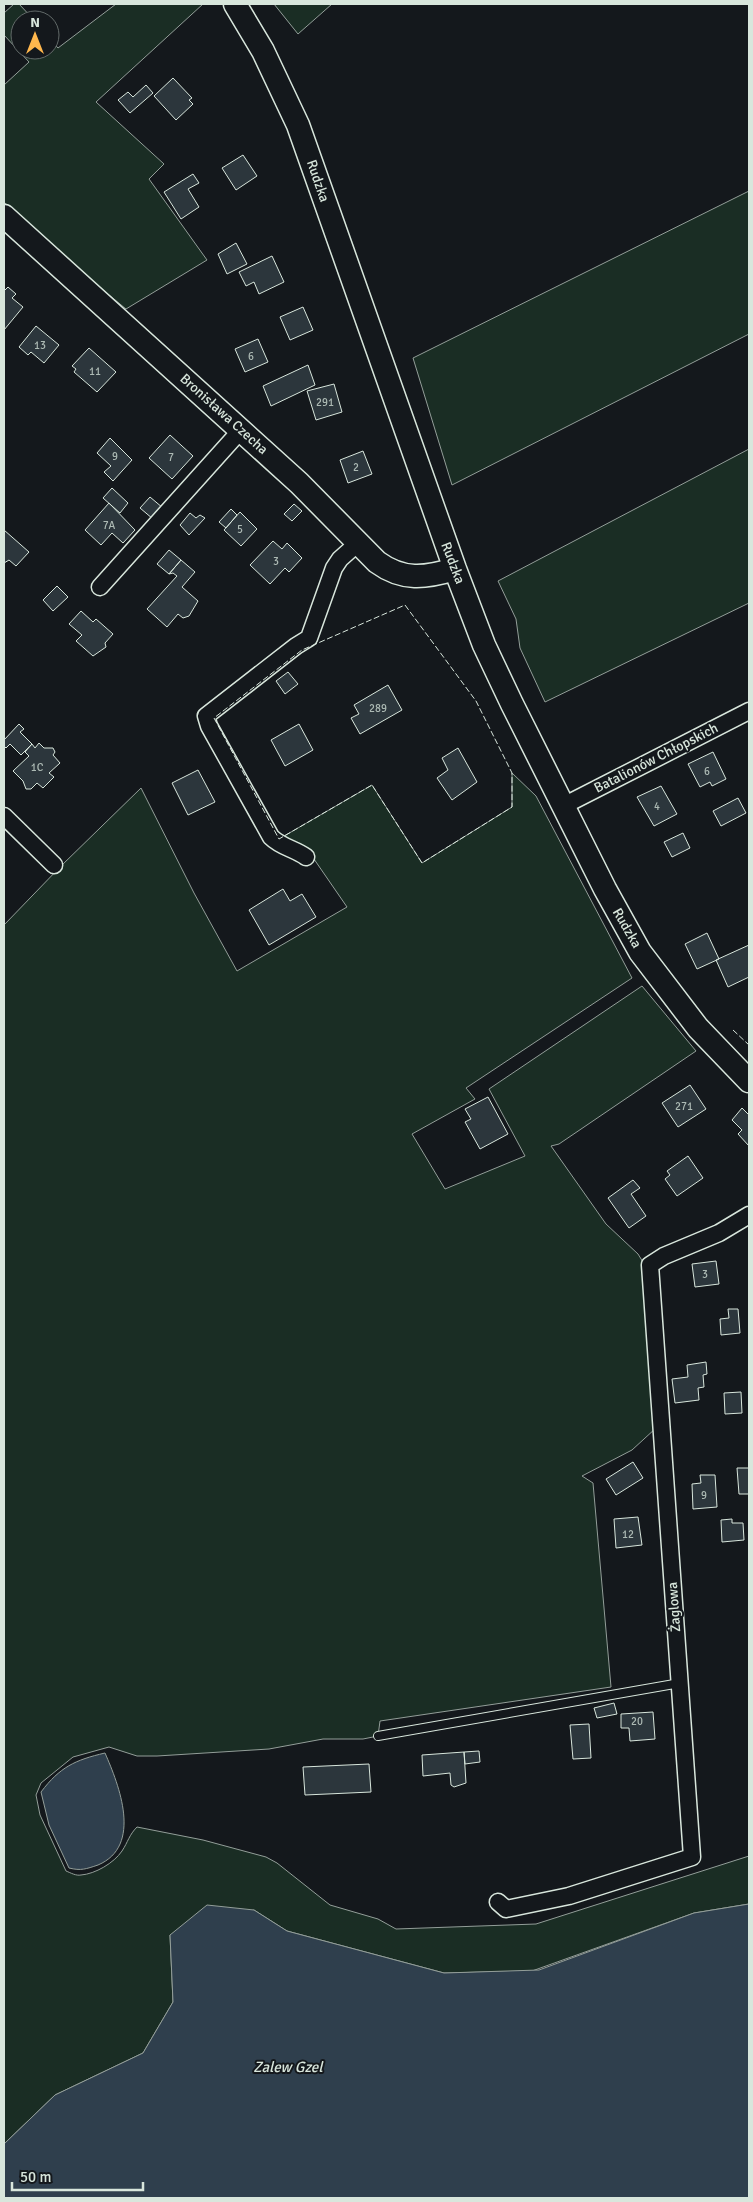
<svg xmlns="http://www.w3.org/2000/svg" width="753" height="2202" font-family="Signika,sans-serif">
	<rect width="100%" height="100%" fill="#14181c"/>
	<path fill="#1a2d24" stroke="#939e99" d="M14,4h5l15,16h-14v30h30v-11l8,9 58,-44h87l-107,98 68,62 -15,15 58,81 -81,49 -70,-58 -52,-49v-117l25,-23 -25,-27v-22z
		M274,4h58l-34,30z
		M749,191v143l-297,151 -39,-127z
		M749,449v154l-204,99 -25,-54 -4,-29 -18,-38z
		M512,773l24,23 96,182 -166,110 9,11 -63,35 33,55 80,-33 -36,-67 153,-103 54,65 -137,93 -8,2 55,78 32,30 8,13 10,161 -24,22 -50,26 11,7 18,204 -231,34 -2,15 -15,3h-40l-54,10 -112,7h-20l-28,-9 -36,10 -32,26 -5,12 4,20 26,56c5,2 10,5 15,4 14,-1 33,-12 41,-24 6,-9 7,-16 15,-24l66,13 63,17 11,6 53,42 48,14 18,10 140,-5 213,-68v48l-55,9 -162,58 -88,2 -157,-42 -33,-21 -84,25 3,67 -30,51 -88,42 -51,49v-1219l57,-59 80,-78 53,105 43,78 110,-64 -42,-61 -26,-7 93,-54 50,78 90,-56z"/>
	<path fill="#2f3f4d" stroke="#939e99" d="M105,1753c14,32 38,93 -7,112 -12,4 -17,6 -29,3l-20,-43 -8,-33c19,-25 34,-32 64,-39z
		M749,1904v294h-745v-54l51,-49 88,-42 30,-51 -3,-67 37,-30 47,5 33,21 157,42 95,-3 155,-57z"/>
	<path fill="#2c363c" stroke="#d8e6dc" d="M173,78l19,20 -3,2 4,4 -17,16 -22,-24z
		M146,85l7,8 -23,20 -12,-13 10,-8 5,5z
		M243,155l14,21 -21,14 -14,-22z
		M193,174l6,9 -11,6 11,18 -18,12 -17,-27z
		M236,243l11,21 -20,10 -9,-20z
		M272,256l12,26 -25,12 -5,-12 -8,4 -7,-14z
		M8,287l8,7 -4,4 11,9 -19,23v-39z
		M303,307l10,23 -23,10 -10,-23z
		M36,326l23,19 -15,18 -13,-11 -3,3 -9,-8z
		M258,339l10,23 -23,10 -10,-23z
		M89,348l27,24 -19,20 -23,-20 2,-3 -4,-3z
		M308,365l7,20 -44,21 -8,-20z
		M334,384l8,28 -26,8 -9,-29z
		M170,435l23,21 -21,23 -23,-21z
		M110,438l22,22 -19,21 -9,-9 7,-6 -14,-13z
		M363,451l9,23 -24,9 -8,-23z
		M112,488l16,15 -8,10 -17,-15z
		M150,497l13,11 -10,11 -13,-11z
		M109,503l26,27 -12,13 -11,-10 -11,12 -16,-15z
		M294,504l8,7 -10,10 -8,-7z
		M231,509l6,6 -11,13 -7,-6z
		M240,512l17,17 -16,17 -17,-16z
		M190,513l6,5 4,-3 5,3 -16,17 -9,-10z
		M4,530l25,22 -13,14 -7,-6 -5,3z
		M273,541l9,8 5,-6 15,15 -13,14 -4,-4 -15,16 -20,-19z
		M169,550l12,10 -12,14 -12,-10z
		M181,560l14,12 -13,15 16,14 -9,15 -6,2 -5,-4 -11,13 -20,-18 30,-33 -4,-3 -4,1z
		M57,586l11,11 -15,14 -10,-11z
		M81,611l12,11 3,-3 17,15 -8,9 1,4 -13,9 -17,-15 6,-6 -13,-11z
		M288,672l10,12 -13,10 -9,-13z
		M388,685l14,25 -42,24 -9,-16 8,-4 -5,-9z
		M19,724l5,5 -4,3 12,12 -11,11 -11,-11 -4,4 -2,-2v-6z
		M299,724l14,26 -28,16 -14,-26z
		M39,743l5,5h9l2,4 -2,3 7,8 -11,10 5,4 -11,11 -6,-5 -6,6h-5l-3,-8 -10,-10 16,-15 -4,-4 7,-8 3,4z
		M458,748l19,34 -25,18 -15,-22 11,-8 -6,-12z
		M713,752l13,27 -14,7 -2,-4 -10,5 -12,-23z
		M198,770l17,32 -27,13 -16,-32z
		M661,786l16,28 -23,12 -17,-29z
		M738,798l8,15 -25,13 -8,-15z
		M683,833l7,15 -18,9 -8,-15z
		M283,889l7,12 12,-7 14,23 -47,28 -20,-35z
		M707,933l12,26 -22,10 -12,-25z
		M749,945v32l-21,10 -12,-27z
		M690,1085l16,24 -28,18 -16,-24z
		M488,1097l20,37 -28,15 -15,-27 6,-3 -6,-10z
		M742,1108l7,7v31l-11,-12 4,-4 -10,-10z
		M688,1156l15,22 -26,18 -12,-17 5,-4 -3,-4z
		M633,1180l7,8 -9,6 15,22 -17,12 -21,-30z
		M716,1261l3,23 -24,3 -3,-23z
		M728,1309h10l2,24 -19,2 -1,-16 9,-1z
		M706,1362l1,12 -4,1 1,12 -6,1 1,12 -24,3 -3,-24 16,-2 -1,-12z
		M741,1392l1,21 -17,1 -1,-21z
		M633,1462l10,16 -27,17 -10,-16z
		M737,1468h12v26h-10z
		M700,1475h15l2,32 -24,2 -1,-25 9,-1z
		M638,1517l4,28 -26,3 -2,-29z
		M732,1519v4h11l1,17 -22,2 -1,-22z
		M614,1703l3,11 -20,4 -3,-10z
		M653,1712l2,27 -25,2 -1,-13h-8v-14z
		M589,1724l2,34 -18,1 -3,-34z
		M479,1751l1,11 -15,2 -1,-12z
		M464,1752l2,31 -12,4 -3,-2 -1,-12 -27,3 -1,-21z
		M369,1764l2,28 -66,3 -2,-28z"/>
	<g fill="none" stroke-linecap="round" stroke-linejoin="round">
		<defs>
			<path id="lane" d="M378,1736l302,-53"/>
			<path id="street" d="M100,587l141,-157
				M563,806l186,-95
				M4,816l50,49
				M306,857c-11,-8 -25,-10 -35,-20l-62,-111 -3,-10 90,-70 13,-8 25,-70 6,-9 18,-16
				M498,1902l8,7 63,-13 123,-39 -42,-592 14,-9 55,-23 30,-18"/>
			<path id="secondary" d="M235,4l28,47 35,74 157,444 29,76 28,59 93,185 35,63 58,76 51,53
				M4,216l295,267 78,79c26,19 48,16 78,7"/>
		</defs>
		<use href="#lane" stroke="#d8e6dc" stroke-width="10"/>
		<use href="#street" stroke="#d8e6dc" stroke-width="19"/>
		<use href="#secondary" stroke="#d8e6dc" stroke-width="25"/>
		<use href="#lane" stroke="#14181c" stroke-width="8"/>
		<use href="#street" stroke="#14181c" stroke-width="16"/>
		<use href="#secondary" stroke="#14181c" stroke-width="22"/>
		<path stroke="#d8e6dc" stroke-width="1" stroke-dasharray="6 2.5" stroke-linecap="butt" d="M405,605l71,96 36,72v34l-90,56 -50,-78 -93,54 -65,-121 88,-68z
			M733,1030l16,15"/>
	</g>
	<g text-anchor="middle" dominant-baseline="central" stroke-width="4" stroke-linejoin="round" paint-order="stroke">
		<g font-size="11" fill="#adbab4">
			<text x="40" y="345">13</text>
			<text x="251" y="356">6</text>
			<text x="95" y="371">11</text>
			<text x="325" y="402">291</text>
			<text x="115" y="456">9</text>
			<text x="171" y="457">7</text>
			<text x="356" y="467">2</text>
			<text x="109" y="525">7A</text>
			<text x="240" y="529">5</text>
			<text x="276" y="561">3</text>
			<text x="378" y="708">289</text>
			<text x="37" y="767">1C</text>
			<text x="707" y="771">6</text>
			<text x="657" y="806">4</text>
			<text x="684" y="1106">271</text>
			<text x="705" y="1274">3</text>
			<text x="704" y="1495">9</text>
			<text x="628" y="1534">12</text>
			<text x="637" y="1721">20</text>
		</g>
		<g font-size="14" fill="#d8e6dc" stroke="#14181c">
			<text transform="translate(318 181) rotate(71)">Rudzka</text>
			<text transform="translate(224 414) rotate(42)">Bronisława Czecha</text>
			<text transform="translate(453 563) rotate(69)">Rudzka</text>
			<text transform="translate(656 758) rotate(-27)">Batalionów Chłopskich</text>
			<text transform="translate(627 928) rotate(60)">Rudzka</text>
			<text transform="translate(674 1607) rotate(-94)">Żaglowa</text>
		</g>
		<g font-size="15" font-style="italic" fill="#d8e6dc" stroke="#14181c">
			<text x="288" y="2067">Zalew Gzel</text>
		</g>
	</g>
	<rect width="753" height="2202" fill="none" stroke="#d8e6dc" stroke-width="10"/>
	<g transform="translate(35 35)"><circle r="24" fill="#14181c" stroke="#626a69"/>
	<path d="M0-4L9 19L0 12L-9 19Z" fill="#ffb74d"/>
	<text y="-8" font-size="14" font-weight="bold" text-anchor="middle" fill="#d8e6dc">N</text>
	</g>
	<path d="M12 2182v8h131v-8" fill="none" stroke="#d8e6dc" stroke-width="2.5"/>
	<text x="20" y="2182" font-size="15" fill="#d8e6dc" stroke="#14181c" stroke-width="4" paint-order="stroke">50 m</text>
</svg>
